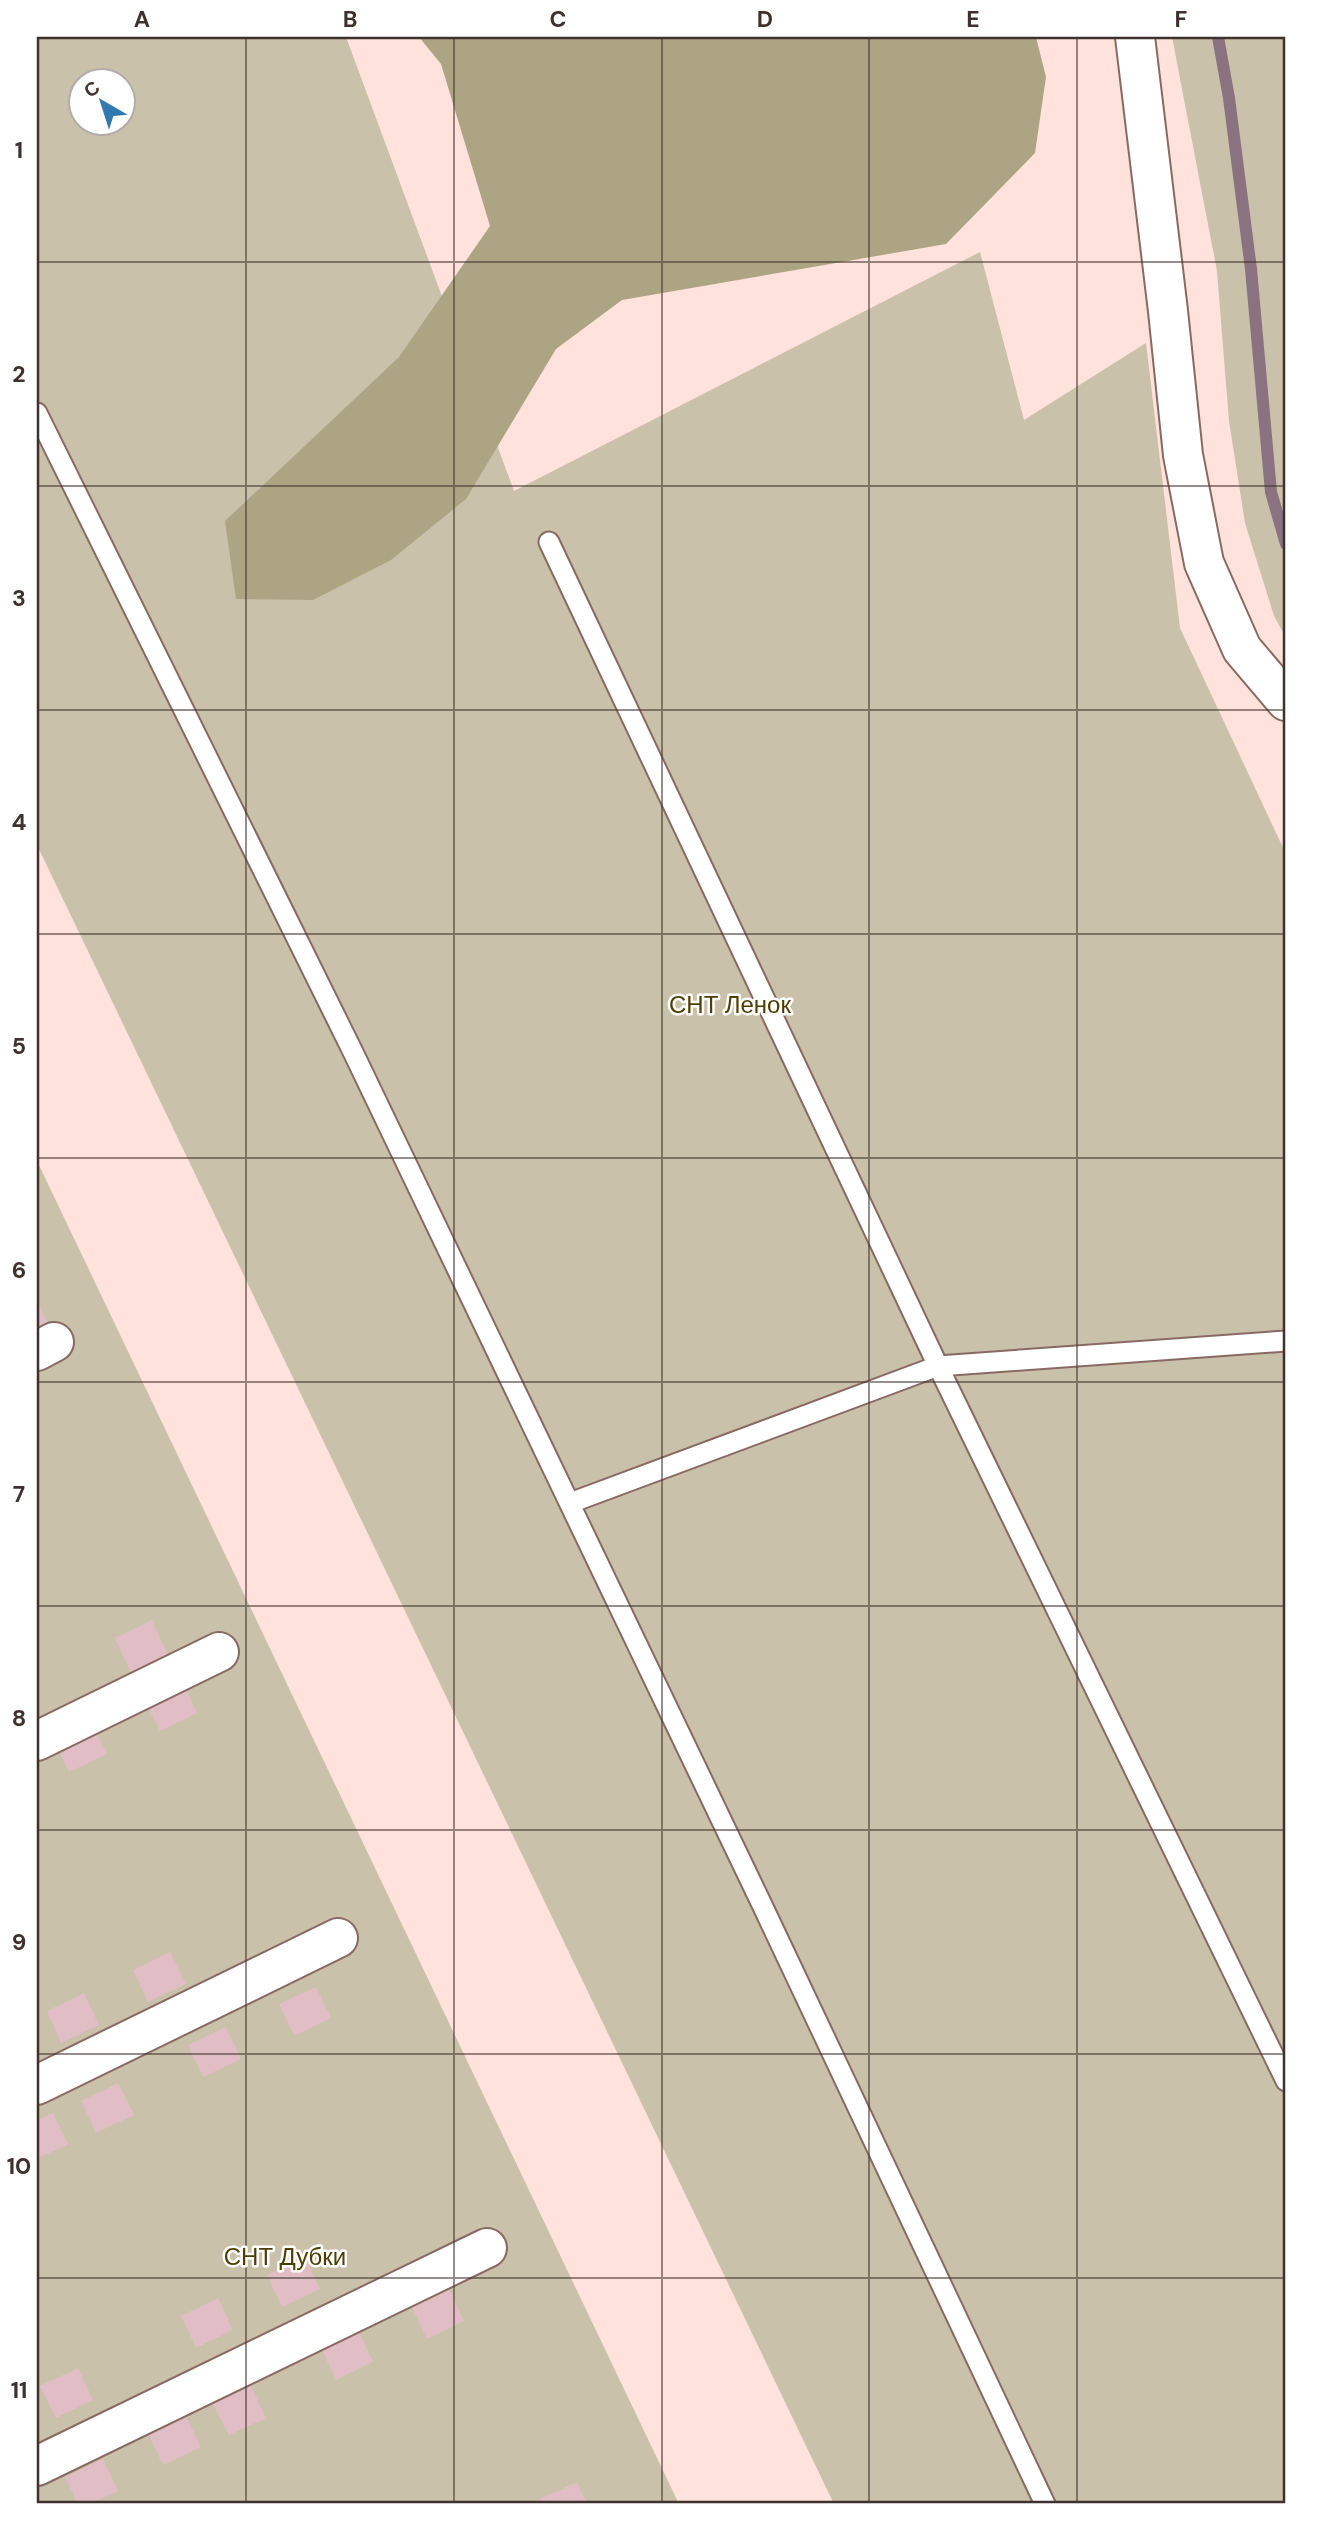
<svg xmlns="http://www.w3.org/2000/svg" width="1323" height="2541" font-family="'DM Sans',sans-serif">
	<rect width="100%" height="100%" fill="#ffe2db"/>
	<path fill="#c9c1a9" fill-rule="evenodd" d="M37,37h309l168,454 466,-239 44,168 122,-77 34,285 106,226v1650h-452l-797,-1659zM80,80h42v42h-42z
		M1172,37h114v601l-12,-22 -29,-93 -16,-102 -12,-150z
		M37,1161l642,1343h-642z"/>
	<path fill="#ada484" d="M419,37h617l10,40 -11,76 -89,91 -324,56 -66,49 -90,150 -75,61 -78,40 -77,-1 -11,-78 174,-164 91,-131 -49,-162z"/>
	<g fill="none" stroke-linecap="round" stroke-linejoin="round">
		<path stroke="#8b7281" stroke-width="12" d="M1218,37l11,61 22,171 20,223 15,52"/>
	</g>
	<path fill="#e1bec6" d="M37,1301l13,27 -13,6z
		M152,1620l17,38 -37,17 -17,-37z
		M182,1681l15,32 -37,18 -16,-32z
		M91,1722l16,32 -38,18 -15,-32z
		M170,1952l16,32 -38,18 -15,-32z
		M316,1987l15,31 -37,18 -15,-32z
		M84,1993l15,32 -38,18 -14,-32z
		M226,2027l15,32 -38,18 -15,-32z
		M118,2083l16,32 -38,18 -15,-32z
		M53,2113l15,31 -31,15v-39z
		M305,2257l15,32 -38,18 -15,-32z
		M449,2289l15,32 -37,18 -15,-32z
		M218,2298l15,32 -37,18 -15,-32z
		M358,2330l15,32 -37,18 -15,-32z
		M78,2368l15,32 -37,18 -16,-32z
		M251,2386l15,32 -37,17 -16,-31z
		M186,2416l15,31 -38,18 -15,-32z
		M103,2459l15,32 -29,13h-11l-13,-27z
		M577,2482l10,22h-45l-2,-5z"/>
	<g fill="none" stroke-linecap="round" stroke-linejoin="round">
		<defs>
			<path id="lane" d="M37,413l316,639 412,859 280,593
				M549,542l389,824 348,715
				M570,1503l368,-137 348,-25"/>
			<path id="street" d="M1135,37l33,274 15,144 21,108 38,86 44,52
				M37,1351l17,-9
				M37,1741l182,-89
				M37,2085l301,-147
				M37,2466l450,-218"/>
		</defs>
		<use href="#lane" stroke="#896a63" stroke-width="23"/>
		<use href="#street" stroke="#896a63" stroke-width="42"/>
		<use href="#lane" stroke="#fff" stroke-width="19"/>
		<use href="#street" stroke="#fff" stroke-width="38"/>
	</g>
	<path fill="none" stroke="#3f322e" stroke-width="2" stroke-opacity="0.55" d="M246,37v2467M454,37v2467M662,37v2467M869,37v2467M1077,37v2467M37,262h1249M37,486h1249M37,710h1249M37,934h1249M37,1158h1249M37,1382h1249M37,1606h1249M37,1830h1249M37,2054h1249M37,2278h1249"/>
	<g text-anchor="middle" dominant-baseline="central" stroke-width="5" stroke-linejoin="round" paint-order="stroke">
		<g font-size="24" fill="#4d3e00" stroke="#fff">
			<text x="730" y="1004">СНТ Ленок</text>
			<text x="285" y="2256">СНТ Дубки</text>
		</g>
	</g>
	<rect width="1323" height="2541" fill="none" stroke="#ffffff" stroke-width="77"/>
	<g transform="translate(102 102) rotate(321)"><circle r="33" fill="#ffffff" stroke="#b2adab" stroke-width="2"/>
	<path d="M0-5L12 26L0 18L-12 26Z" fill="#3279ae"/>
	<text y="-10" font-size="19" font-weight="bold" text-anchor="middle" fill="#3f322e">С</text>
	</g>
	<rect x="38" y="38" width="1246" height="2464" fill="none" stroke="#3f322e" stroke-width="2.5"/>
	<g font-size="23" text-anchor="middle" font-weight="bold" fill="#3f322e">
		<text x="142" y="27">A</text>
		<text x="350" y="27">B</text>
		<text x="558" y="27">C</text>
		<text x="765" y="27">D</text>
		<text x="973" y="27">E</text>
		<text x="1181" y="27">F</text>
		<text x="19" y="158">1</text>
		<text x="19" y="382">2</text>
		<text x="19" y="606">3</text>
		<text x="19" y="830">4</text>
		<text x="19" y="1054">5</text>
		<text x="19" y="1278">6</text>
		<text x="19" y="1502">7</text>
		<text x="19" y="1726">8</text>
		<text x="19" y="1950">9</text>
		<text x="19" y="2174">10</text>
		<text x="19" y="2398">11</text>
	</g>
</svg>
